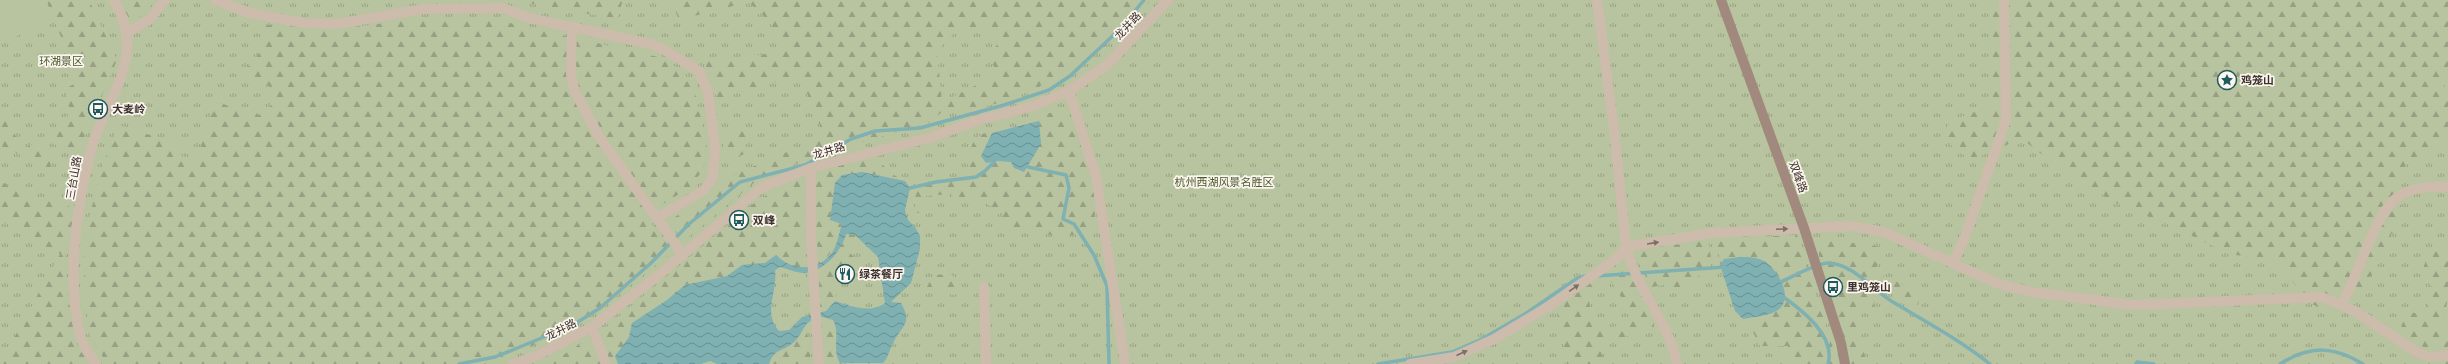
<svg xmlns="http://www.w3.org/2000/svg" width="2448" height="364" font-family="'Alegreya Sans','Noto Sans SC',sans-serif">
	<defs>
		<pattern id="grass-tufts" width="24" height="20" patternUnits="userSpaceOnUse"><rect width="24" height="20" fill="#b8c4a0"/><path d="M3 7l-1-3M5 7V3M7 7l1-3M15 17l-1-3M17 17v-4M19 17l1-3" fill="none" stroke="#97a083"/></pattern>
		<pattern id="forest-firs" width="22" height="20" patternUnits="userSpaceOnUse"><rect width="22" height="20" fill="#b8c4a0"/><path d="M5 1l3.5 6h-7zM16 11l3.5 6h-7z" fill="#97a083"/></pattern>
		<pattern id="water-waves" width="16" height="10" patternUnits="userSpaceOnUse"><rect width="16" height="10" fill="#7fb0b2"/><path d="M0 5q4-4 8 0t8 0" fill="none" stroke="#699091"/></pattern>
	</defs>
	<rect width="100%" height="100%" fill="#f4ebe1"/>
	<path fill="url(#grass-tufts)" d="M0,0h2448v364h-2448z"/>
	<path fill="url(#forest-firs)" fill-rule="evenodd" d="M46,0h43l28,60 -40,95 -25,-12 18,-31 -5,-23 14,-8z
		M118,0h39l-25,23z
		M511,0h112l-6,19z
		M671,0h480c-18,18 -40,44 -62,59 -34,22 -106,58 -146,52l-15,12 -120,35 -52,23 -72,60 -18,-19 35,-20 30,-26 93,-40 -24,-61 -83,24 -14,-40 25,1 62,-10 -25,-33 -17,-15 -69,18zM958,29h32l7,16 -8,9 8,21 -55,27 -5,-51z
		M1988,0h460v67l-4,23 4,10v29l-8,15 -43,27 5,42 -43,86 -15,9 -20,3 -18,-11 -18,-25 -18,-15 -41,-6 -59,-29 -44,-17 -54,-30 -46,-36 -17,2 -37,15 -16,-8 -11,-14 4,-15 43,-17z
		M416,19l81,1 161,37 21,12 14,14 14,63 -4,24 -14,18 -44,27 28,37 -94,73 -68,30 -32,9h-372l-18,-30 -5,-46 1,-54 18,-70 16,-39 59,19 -4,10 22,6 20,-58 50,15 11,-27 -37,-18 16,-11 5,-15 1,-22 53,8z
		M0,104l22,45 20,-9 8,23v6l-50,-24z
		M1046,113c8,0 14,0 20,6 15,16 32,71 29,94 -1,7 -4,14 -6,21l-33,2 -49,-10 -6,-15 -22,-11 -26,4 -1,-10 -29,2v17h-8l1,-33 38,-1 15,3c-3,-17 -1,-52 23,-49l-11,23 30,6 30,-18 -2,-23z
		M747,127l-3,27 -14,7h-7l1,-33z
		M875,156l15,17 15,8 -11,-2 -61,23 -3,17 12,5 -13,31 -9,8 13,-5 13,-24 9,1 6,6 -14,9 12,12 -20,6 -4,33 -9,10 11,17 1,7 -3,11 5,17 4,1h-21l-9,-188 6,-5z
		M805,177l-1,21 -5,11 4,60 -14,-5 -13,-9 -11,8 -23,2 -15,11 -42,9 -18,15 -35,23 -3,14 -14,19 3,8h-79l24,-9 42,-27 154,-129z
		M0,181l37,20 19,-5 12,9 6,11 -9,41 2,32 8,52 14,23h-89l60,-110 -35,-18 -25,-18z
		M1797,235l41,129h-49l-1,-18h-28l-9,-18 5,-12 12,-2 -44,-55 -4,6 -3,-26z
		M1814,237l67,10 -6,26 47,19 -4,13 -40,-19 -5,23 -14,2 3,36 5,17h-16z
		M1708,240l3,18 -1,12 -13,7 -10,11h-12l-4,-4 -20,3 -18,-36z
		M2431,247l17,8v43l-7,31 7,7v28h-15l6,-10 -41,-19 9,-23 17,2 10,-25 -13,-15z
		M1620,265l6,4 28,49v10l-53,16 2,14 -5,6h-31l-11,-56 50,-35 -3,9 -14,12c0,17 2,27 15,38l30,-15 -24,-37 1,-10z
		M949,274l7,4 2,8 -3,9 -9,-1 -7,-4 -14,1 8,-16z
		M806,322l5,42h-42l4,-11 23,-13z"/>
	<path fill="#b8c4a0" d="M0,0h42l10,20 -52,24z"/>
	<path fill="url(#water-waves)" fill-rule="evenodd" d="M1039,121l2,23 -17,28 -10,-4 -3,-6 -13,-1 -12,2 -5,-7 11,-23z
		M862,172l43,9 5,7 -5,22 3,10 7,7 5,9v13l-9,34 -20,19 10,1c12,21 1,22 -8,40 -4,7 -4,14 -10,20h-43c-9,-15 1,-28 -7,-43l-14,-4c-18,9 -12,11 -23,24 -11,12 -21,7 -27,24h-52l-7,-3 -9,3h-83l-3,-8 14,-19 3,-14 35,-23 18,-15 42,-9 15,-11 23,-2 11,-8c16,16 40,17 55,-1 6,-7 8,-21 11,-30l-12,-4 5,-37 7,-8zM846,234l9,1 23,22 7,46c-14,11 -35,3 -50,-2l-9,10 -24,6 -13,13 -10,1c-17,-19 -1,-39 -4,-61l5,-3c8,2 16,6 25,6 18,-1 37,-22 41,-39z
		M1740,257c9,0 16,0 24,4 13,7 31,37 14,49 -9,6 -24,7 -35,9l-8,-8 -15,-46 4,-6z"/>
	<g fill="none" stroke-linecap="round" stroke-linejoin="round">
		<path stroke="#7fb0b2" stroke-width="3.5" d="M1028,167l38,8 3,13 -6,31 11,5 20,31 13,31 2,78
			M910,188l26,-6 40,-5 9,-6 9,-9
			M1596,276l129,-9
			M1781,282c11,-5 37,-20 48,-19 26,2 43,27 64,39 33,20 67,38 97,62
			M1782,296c20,14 54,40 46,68
			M459,364l36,-7 20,-8 58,-24 27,-17 51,-45 38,-39 51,-42 65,-17 46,-26 24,-8 45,-3 84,-23 45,-15 21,-14 50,-47 24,-29
			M1378,364l74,-12 30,-13 46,-27 48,-33 9,-3
			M2136,364l1,-2 17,2
			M2280,364c30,-19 53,-18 83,0"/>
		<path stroke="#cdbbac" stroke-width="10" d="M215,0l35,13 54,10 33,1 86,-15 80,-1 26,10 122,26 17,8 31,19 9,21 7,56 -2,29 -9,13 -47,28
			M1597,0l18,138 11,109c10,42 43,74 51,117
			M572,26l-1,48 4,18 25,46 83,117
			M127,33l22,-13 16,-20
			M1069,91l27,85 29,188
			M811,168v72l8,124
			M1953,263l11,-24 42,-119 -2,-120
			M984,287l2,77
			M2341,305c17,-28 32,-85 52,-104 12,-13 38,-16 55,-14
			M592,327l14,37
			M1410,364l44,-7 40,-18 55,-33 67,-47 10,-12 85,-14 141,-7 32,6 115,52 33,8 101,13 189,-8 33,14 63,42 11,4 19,-2"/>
		<path stroke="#cdbbac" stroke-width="10" d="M96,364c-5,-8 -13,-17 -15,-26 -15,-55 -5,-129 9,-184 14,-58 59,-92 24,-154
			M513,364l23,-8 56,-29 68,-53 102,-87 49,-19 118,-30 49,-18 55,-14 36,-15 38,-26 61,-65"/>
		<path stroke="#a18a7d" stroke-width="10" d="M1721,0l83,228 37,115 4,21"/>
	</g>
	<defs><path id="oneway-solid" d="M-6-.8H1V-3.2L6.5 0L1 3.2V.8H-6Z"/></defs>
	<g fill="#7d6f65">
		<use href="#oneway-solid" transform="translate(1782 229) rotate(-3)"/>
		<use href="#oneway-solid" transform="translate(1653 243) rotate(-9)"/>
		<use href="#oneway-solid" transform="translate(1574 288) rotate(-35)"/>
		<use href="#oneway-solid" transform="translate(1462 353) rotate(-24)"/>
	</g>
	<defs>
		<symbol id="sight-ring" viewBox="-11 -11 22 22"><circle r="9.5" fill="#fbf5ee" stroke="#1f5a5e" stroke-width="1.5"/><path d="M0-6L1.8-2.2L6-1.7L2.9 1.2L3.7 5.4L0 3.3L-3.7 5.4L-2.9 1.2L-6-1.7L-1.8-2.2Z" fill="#1f5a5e"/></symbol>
		<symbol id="bus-ring" viewBox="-11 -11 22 22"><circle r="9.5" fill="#fbf5ee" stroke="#1f5a5e" stroke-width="1.5"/><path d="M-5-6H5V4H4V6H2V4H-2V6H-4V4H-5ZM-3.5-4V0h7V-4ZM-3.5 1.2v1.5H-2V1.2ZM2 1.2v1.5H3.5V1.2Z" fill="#1f5a5e"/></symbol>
		<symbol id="restaurant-ring" viewBox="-11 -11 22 22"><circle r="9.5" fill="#fbf5ee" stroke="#1f5a5e" stroke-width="1.5"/><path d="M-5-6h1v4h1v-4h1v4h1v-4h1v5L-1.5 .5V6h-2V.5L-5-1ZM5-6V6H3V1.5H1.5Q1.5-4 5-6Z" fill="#1f5a5e"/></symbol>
	</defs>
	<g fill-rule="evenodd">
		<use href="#sight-ring" x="2216" y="69" width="22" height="22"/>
		<use href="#bus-ring" x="87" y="98" width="22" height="22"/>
		<use href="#bus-ring" x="728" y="209" width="22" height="22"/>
		<use href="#restaurant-ring" x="834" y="263" width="22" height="22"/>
		<use href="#bus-ring" x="1822" y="276" width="22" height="22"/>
	</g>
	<g text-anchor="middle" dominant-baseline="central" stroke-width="3.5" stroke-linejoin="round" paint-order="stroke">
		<g font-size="11" fill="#3b302b" stroke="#fbf5ee">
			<text transform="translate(1128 26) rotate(-47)">龙井路</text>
			<text transform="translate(829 151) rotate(-16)">龙井路</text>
			<text transform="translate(1798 177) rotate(70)">双峰路</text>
			<text transform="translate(74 178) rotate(-80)">三台山路</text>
			<text transform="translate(561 330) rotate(-27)">龙井路</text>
		</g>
		<g font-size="11" fill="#4a5a2e" stroke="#fbf5ee">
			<text x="61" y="61">环湖景区</text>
			<text x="1224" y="182">杭州西湖风景名胜区</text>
		</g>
		<g font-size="11" font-weight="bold" fill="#3b302b" stroke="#fbf5ee" text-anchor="start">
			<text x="2241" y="80">鸡笼山</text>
			<text x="112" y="109">大麦岭</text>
			<text x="753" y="220">双峰</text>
			<text x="859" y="274">绿茶餐厅</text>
			<text x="1847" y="287">里鸡笼山</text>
		</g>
	</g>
</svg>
